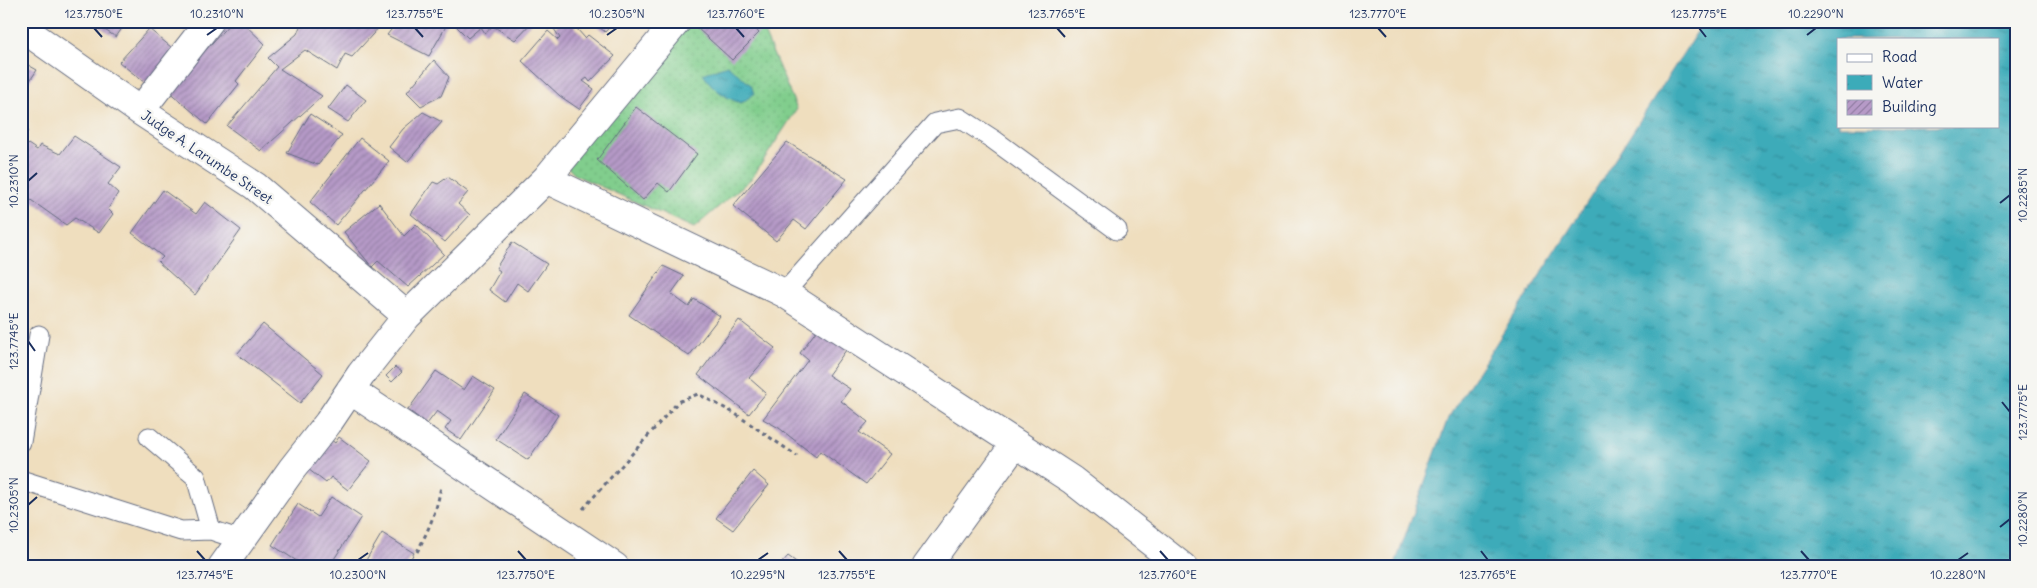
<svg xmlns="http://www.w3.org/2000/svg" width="2037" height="588" font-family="Delius,sans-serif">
	<defs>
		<pattern id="grass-dots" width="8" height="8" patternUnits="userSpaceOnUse" patternTransform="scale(1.25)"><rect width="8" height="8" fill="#81ce8d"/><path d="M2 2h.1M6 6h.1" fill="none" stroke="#6fb17c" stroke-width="1.8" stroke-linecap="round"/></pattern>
		<pattern id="water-ripples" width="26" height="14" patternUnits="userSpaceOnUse" patternTransform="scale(1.25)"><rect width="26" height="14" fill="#3cabb9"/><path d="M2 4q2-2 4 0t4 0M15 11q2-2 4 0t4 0" fill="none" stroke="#328c9a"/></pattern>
		<pattern id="building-hatch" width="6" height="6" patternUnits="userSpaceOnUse" patternTransform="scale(1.25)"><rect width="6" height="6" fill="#b69ac7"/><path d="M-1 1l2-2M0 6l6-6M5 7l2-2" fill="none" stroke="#937ea5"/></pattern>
	</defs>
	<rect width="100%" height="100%" fill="#f6f6f2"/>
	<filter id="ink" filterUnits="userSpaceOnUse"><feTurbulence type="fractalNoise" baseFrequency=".02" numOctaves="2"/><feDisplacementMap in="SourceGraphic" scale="10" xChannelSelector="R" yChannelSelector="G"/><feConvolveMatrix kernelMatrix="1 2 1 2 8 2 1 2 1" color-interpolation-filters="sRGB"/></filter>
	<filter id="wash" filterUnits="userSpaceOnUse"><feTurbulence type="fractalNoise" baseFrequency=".0096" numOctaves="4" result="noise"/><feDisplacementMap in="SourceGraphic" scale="20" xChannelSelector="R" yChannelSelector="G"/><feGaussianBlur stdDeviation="1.12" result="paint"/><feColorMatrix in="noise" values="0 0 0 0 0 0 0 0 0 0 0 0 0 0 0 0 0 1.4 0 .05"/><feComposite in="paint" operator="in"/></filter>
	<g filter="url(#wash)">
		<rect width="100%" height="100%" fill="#efdebe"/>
		<path fill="url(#grass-dots)" stroke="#4e7e76" d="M677,21h82l38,88 -45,69 -58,50 -119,-53 -14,-15z"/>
		<path fill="url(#water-ripples)" stroke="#2c6d8c" fill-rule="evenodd" d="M1704,21h312v546h-622l54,-149zM1838,39h160v87h-160z
			M727,65l24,20 3,9 -13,9c-16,-5 -29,-15 -38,-29z"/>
		<g id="blocks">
			<path fill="url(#building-hatch)" d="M90,21h37l-11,16z
				M232,21h9l24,23 -29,37 3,3 -32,40 -40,-34 31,-41 5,4z
				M310,21h68l4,3 -30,33 -7,-3 -8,16 -32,-20 -25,19 42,27 -61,55 -34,-25 50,-59 -9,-9 29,-24 4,-10 6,1z
				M398,21h51l-20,35 -42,-21z
				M451,21h82l-18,19 -22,-14 -8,7 -4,-6 -13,11z
				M562,21h8l15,17 3,-3 27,21 -25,26 -3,-4 -4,3 11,8 -15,20 -19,-13 -38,-35 26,-30 10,9 2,-2 -6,-9z
				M592,21h23l-10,11z
				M703,21h45l11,12 -27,27 -35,-32z
				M149,29l28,23 -27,35 -31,-25z
				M434,60l15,17 -8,19 -20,10 -14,-14z
				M21,61l16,9 -16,24z
				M346,85l20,15 -18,22 -20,-13z
				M636,107l61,47 -28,38 -11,-9 -15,17 -46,-40z
				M423,112l19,10 -35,40 -18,-15 14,-18z
				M310,114l32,21 -24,30 -31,-12z
				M21,127l7,4 -7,8z
				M74,136l47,31 -13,17 10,9 -10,16 5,5 -14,19 -24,-15 -9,7 -45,-32v-40l7,-9 9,6 3,-5 20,9z
				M360,138l29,23 -53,64 -26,-23z
				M787,142l60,37 -41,50 -12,-9 -18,21 -43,-35z
				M448,177l20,15 -10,12 12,11 -25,27 -34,-28 22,-32 5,2z
				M163,190l33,24 9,-12 36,28 -46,65 -37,-33 5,-5 -31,-24z
				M379,203l25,33 12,-12 28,30 -36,33 -30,-26 -6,6 -28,-35z
				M512,242l35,22 -19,27 -11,-8 -12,19 -16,-12 11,-19 -4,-3z
				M663,266l21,10 -13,18 18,13 5,-8 26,17 -31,40 -60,-41z
				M739,320l36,28 -26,30 17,15 -17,21 -51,-39z
				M263,324l60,50 -23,29 -63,-49z
				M819,327l30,19 -21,29 22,14 -9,12 27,21 -9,10 31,22 -24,30 -46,-33 -4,6 -37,-29 -16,-9 45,-59 -8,-7z
				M395,367l7,5 -10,10 -6,-6z
				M436,371l28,19 9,-14 22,14 -34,50 -16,-11 6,-8 -14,-10 -10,13 -19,-14z
				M525,394l33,21 -30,45 -32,-21z
				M339,437l32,24 -23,29 -17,-13 -5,6 -18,-14 22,-30 5,4z
				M753,471l16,14 -36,45 -17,-12z
				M331,497l30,20 -32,50h-23l-34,-22 26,-41 20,13z
				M382,533l32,20 -8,14h-44z
				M788,556l15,11h-25z"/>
		</g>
	</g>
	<g filter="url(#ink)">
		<use href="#blocks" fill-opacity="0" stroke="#656c80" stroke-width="1"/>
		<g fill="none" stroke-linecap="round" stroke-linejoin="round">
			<defs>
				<path id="lane" d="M784,293l151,-170 25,-5 34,22 123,90
					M149,437l47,40 15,53
					M21,442l18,-107
					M21,480l160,51 30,-1 30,10"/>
				<path id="street" d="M21,27l119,84 115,75 152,130
					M140,111l70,-90
					M546,179l238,114 288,187 111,87
					M350,390l265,177
					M222,567l70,-98 36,-46 33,-49 46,-58 139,-137 131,-158
					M926,567l89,-123"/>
			</defs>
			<use href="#lane" stroke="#656c80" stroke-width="21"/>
			<use href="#street" stroke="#656c80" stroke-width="30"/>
			<path stroke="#656c80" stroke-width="3" stroke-dasharray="4 4" stroke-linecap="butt" d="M583,509l95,-107 20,-8 36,19 63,43
				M417,552c11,-21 21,-43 24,-67"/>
			<use href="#lane" stroke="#fff" stroke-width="19"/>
			<use href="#street" stroke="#fff" stroke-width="28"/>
		</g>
	</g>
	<path fill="none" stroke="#1b2f5e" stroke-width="2" d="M94,28l8,9M415,28l8,9M736,28l8,9M1057,28l8,9M1378,28l8,9M1699,28l7,9M207,35l10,-7M607,35l10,-7M1807,35l9,-7M28,181l9,-8M2000,203l10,-8M28,341l7,10M2002,402l8,10M28,505l9,-8M2000,527l10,-8M197,551l8,9M518,551l8,9M839,551l8,9M1160,551l8,9M1481,551l7,9M1801,551l8,9M358,560l10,-7M758,560l10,-7M1958,560l10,-7"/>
	<g text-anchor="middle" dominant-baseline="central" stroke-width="5" stroke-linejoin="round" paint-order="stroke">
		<g font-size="14" fill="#1b2f5e" stroke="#f6f6f2">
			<text transform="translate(207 157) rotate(34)">Judge A. Larumbe Street</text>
		</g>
	</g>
	<rect width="2037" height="588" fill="none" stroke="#f6f6f2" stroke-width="55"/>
	<rect x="1837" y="38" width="162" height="90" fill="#f6f6f2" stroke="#9ea6b7"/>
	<rect x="1847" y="54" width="25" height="8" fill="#ffffff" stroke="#9ea6b7"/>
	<text x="1882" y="62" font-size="15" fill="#1b2f5e">Road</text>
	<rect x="1847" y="75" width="25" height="15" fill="url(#water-ripples)" stroke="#9ea6b7"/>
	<text x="1882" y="88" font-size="15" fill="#1b2f5e">Water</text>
	<rect x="1847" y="100" width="25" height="15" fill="url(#building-hatch)" stroke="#9ea6b7"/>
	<text x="1882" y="112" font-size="15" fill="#1b2f5e">Building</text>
	<rect x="28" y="28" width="1982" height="532" fill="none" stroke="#1b2f5e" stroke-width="2"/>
	<g font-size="12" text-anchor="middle" fill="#1b2f5e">
		<text x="94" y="18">123.7750°E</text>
		<text x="217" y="18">10.2310°N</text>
		<text x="415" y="18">123.7755°E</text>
		<text x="617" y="18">10.2305°N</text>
		<text x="736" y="18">123.7760°E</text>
		<text x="1057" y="18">123.7765°E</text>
		<text x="1378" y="18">123.7770°E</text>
		<text x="1699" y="18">123.7775°E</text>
		<text x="1816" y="18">10.2290°N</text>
		<text transform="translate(14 181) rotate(-90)" y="4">10.2310°N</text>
		<text transform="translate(2023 195) rotate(-90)" y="4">10.2285°N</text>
		<text transform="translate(14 341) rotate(-90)" y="4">123.7745°E</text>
		<text transform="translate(2023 412) rotate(-90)" y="4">123.7775°E</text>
		<text transform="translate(14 505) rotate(-90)" y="4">10.2305°N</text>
		<text transform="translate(2023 519) rotate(-90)" y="4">10.2280°N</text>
		<text x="205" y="579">123.7745°E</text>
		<text x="358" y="579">10.2300°N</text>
		<text x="526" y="579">123.7750°E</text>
		<text x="758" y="579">10.2295°N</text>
		<text x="847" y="579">123.7755°E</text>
		<text x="1168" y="579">123.7760°E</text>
		<text x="1488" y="579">123.7765°E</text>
		<text x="1809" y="579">123.7770°E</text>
		<text x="1958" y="579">10.2280°N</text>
	</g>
</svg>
